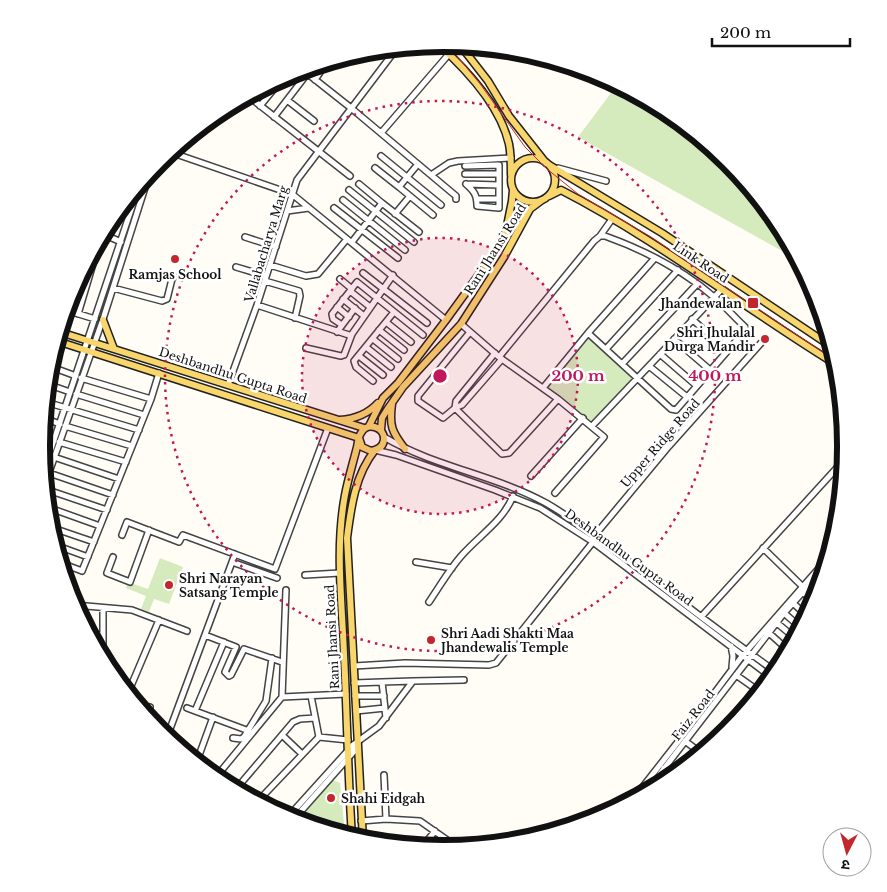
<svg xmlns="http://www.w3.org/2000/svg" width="887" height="892" font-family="'Libre Baskerville','Noto Sans Devanagari',serif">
	<rect width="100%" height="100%" fill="#fffdf5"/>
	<path fill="#d5ebbd" d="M617,85l50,27 61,50 50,61 20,37 -220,-123z
		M589,338l44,42 -41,43 -44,-36z
		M160,558l23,9 -14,37 -15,-5 -5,13 -8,-3 5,-13 -20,-8 2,-6 20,7z
		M333,780l7,3 5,51 -48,-14z"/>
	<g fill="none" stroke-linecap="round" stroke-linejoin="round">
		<defs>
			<path id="minor" d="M303,70l48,38 105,88v3
				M594,73l10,8
				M315,80l11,-17
				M248,96l102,80
				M287,100l27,21
				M260,106l23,-28
				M274,117l33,-43
				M381,133l68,-79
				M170,152l122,42 154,126
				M381,156l60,49
				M418,164l-19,23 34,28
				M465,166l34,-1v43l-22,-2c0,-11 -3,-15 -11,-22
				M375,168l24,19
				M558,168l48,13
				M465,174h34
				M431,175l18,-12 9,-2 53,-3
				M359,184l23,19
				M466,184l33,1
				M349,190l65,52
				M477,199h22
				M343,200l62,50
				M125,203l7,3
				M334,208l64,50
				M287,211l22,-3
				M395,214l15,-18
				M103,234l18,8
				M600,236l12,-17
				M245,237l31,10
				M352,242l30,-39 37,29
				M270,265l36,11 12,-2 29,-35
				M236,267l30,9
				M363,273l64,50
				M79,278l9,3
				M340,279l12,10
				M265,281l34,10 1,5 -5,22
				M113,288l49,13 5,-2 5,-20 2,-2
				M350,291l20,16
				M72,293l11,3
				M343,299l21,17
				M257,305l92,30 3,-1 41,-59
				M337,307l12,10
				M66,310l29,9
				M78,314l23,-77
				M692,319l35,32
				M386,322l25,20
				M461,324l38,33 59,42 46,38 -49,56
				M342,325l-9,-6 -1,-5 25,-32 66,53
				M379,330l25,20
				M337,332l18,-24
				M470,332l-52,64v5l25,17 12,-10 7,-3 40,-46
				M373,339l25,20
				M674,339l36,31
				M366,347l25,20
				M306,348l35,8 3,-1 8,-21
				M606,349l72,-79
				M660,354l37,32
				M359,356l24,19
				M499,357l95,-116 6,-5h5c39,14 78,34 109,61 11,9 20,20 31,30l-1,5 -68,78 -5,-1 -83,-76 67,-75
				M622,364l75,-80
				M49,366l27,10
				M649,366l38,31
				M81,378l70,21
				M373,381l-17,-14 -2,-6 40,-49
				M47,384l23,8
				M228,385l29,-80 40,-125 100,-132
				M543,388l45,-55
				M76,394l68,21
				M46,402l93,28
				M455,408l47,46 7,-1 49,-54
				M455,408l1,-7 39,-48
				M44,418l16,6
				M65,426l67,20
				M592,426l129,-136
				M42,436l12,4
				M384,437c51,30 111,38 162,66 36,21 69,48 102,73 42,33 85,65 128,96
				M59,442l67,20
				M375,450l21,5 99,35 45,18 53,34 178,135
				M42,453l77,26
				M44,470l95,-284
				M49,473l64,22
				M531,476l52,-58
				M45,484l59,-168 46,-144
				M45,489l62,21
				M47,507l53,19
				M50,527l44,15
				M122,535l5,-13 52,20 4,-7 92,34 53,-141
				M55,545l33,12
				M763,548l39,38
				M113,557l-6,16 23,9 19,-52
				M232,562l45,16
				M416,562l36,6
				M61,563l21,8 69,-172 8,-26
				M305,575l35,-2
				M803,592l11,11
				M429,602c11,-16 21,-34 34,-48 17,-19 40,-33 50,-58
				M793,603l14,13
				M75,605l57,5 55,21
				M784,613l16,14
				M701,617l143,-157
				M777,623l18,15
				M769,633l19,17
				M91,635h11
				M205,635l31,12 -11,25 4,4 2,-1 13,-26 38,13
				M731,646l2,10 -1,11
				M103,657v-49
				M354,666l51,-3 84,2 7,-2 97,-121 2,-7 74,-89 92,-103
				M736,675l24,17
				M382,682l31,-1
				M354,683l28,-1 4,36
				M128,693l31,-73
				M311,696l8,41
				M355,696h29
				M282,697l64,-3
				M187,708l62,23
				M195,711l29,-69
				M356,711l29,-3
				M147,715l3,-8
				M282,735l20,19
				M167,737l68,-183
				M319,737l29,3
				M233,738l8,1 3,-2 22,-36 6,-43
				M685,741l16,12
				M197,761l16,-44
				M664,768l9,7
				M384,775l2,44
				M216,777l66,-80 4,-107
				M656,779l6,4
				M236,789l57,-67 7,-3 15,-1
				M646,792l138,-179 41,-46
				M634,798l43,-55 66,-88 85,-97
				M258,801l61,-64
				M288,817l65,-72 26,-19 34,-45 51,-1
				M294,819l63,-71
				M361,821l25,-2 34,2 30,21 -1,6
				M423,846l12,-15"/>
			<path id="major" d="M438,44c29,26 62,61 71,100 2,10 2,21 2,31
				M460,45l28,36 21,35 37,47 116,70 170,114
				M511 180a22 22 0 1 1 44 0a22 22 0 1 1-44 0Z
				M549,196l12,-6c97,50 183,118 276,175
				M103,320l11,29
				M60,332l304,96
				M57,341l302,97
				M392,404c-3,22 0,28 13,45
				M340,420c14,-1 28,-6 38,-17
				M369,426l14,-28 15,-15 48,-63 50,-69 10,-20 6,-30 1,-11
				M381,430l1,-12 5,-8 16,-23 58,-63 43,-67 26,-48 12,-9
				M352,837c-4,-61 -5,-122 -8,-183 -2,-53 -9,-106 1,-159 3,-16 8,-32 12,-48 1,-4 1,-10 4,-14 6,-12 24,-6 23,7 -1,7 -6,10 -13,11l-9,-4 -3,-9
				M363,840l-16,-302c4,-31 8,-63 28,-88"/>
		</defs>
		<use href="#minor" stroke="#444" stroke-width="8"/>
		<use href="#major" stroke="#222" stroke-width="9"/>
		<use href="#minor" stroke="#fff" stroke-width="5"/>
		<use href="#major" stroke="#f9d66b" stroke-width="6"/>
		<path stroke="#c4262e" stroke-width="1" d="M447,44l34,41 44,62 22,22 31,25 73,43 185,124"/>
	</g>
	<circle cx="440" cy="376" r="138" fill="#c2185b" fill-opacity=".12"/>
	<g fill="none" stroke="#c2185b" stroke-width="2.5" stroke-dasharray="2.5 5">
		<circle cx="440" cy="376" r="138"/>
		<circle cx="440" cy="376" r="275"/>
	</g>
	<g fill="#c4262e" stroke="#fff" stroke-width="2">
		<circle cx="175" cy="259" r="5"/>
		<rect x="747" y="297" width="12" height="12" rx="2.5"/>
		<circle cx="765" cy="339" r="5"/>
		<circle cx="169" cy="585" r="5"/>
		<circle cx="431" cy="640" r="5"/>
		<circle cx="331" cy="798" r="5"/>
	</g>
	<g text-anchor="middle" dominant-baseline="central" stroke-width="5" stroke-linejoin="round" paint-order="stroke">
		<g font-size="12" fill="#111" stroke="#fff">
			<text transform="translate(266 244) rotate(-73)">Vallabacharya Marg</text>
			<text transform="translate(495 249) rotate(-58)">Rani Jhansi Road</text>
			<text transform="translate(701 262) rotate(34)">Link Road</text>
			<text transform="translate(233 375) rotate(18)">Deshbandhu Gupta Road</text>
			<text transform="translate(660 443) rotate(-49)">Upper Ridge Road</text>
			<text transform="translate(629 557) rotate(36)">Deshbandhu Gupta Road</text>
			<text transform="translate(332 637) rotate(-93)">Rani Jhansi Road</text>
			<text transform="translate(693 715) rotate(-52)">Faiz Road</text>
		</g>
		<g font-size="12" font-weight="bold" fill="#111" stroke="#fff" text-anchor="start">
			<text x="175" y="274" text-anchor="middle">Ramjas School</text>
			<text x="742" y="303" text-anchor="end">Jhandewalan</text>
			<text x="755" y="332" text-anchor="end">Shri Jhulalal<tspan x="755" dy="14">Durga Mandir</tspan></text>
			<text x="179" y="578">Shri Narayan<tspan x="179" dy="14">Satsang Temple</tspan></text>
			<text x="441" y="633">Shri Aadi Shakti Maa<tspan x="441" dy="14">Jhandewalis Temple</tspan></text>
			<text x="341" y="798">Shahi Eidgah</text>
		</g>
	</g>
	<path d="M0 0H887V892H0ZM443 52H444A393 393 0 0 1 837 445V447A393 393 0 0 1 444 840H443A393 393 0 0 1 50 447V445A393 393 0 0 1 443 52Z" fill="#fff" fill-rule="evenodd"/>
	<path fill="none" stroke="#111" stroke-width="6" d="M443 52H444A393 393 0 0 1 837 445V447A393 393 0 0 1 444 840H443A393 393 0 0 1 50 447V445A393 393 0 0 1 443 52Z"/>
	<circle cx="440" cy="376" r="8" fill="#c2185b" stroke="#fff" stroke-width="2.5"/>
	<g font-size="15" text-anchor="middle" font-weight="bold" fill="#c2185b" stroke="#fff" stroke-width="5" stroke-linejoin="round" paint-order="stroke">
		<text x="578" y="381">200 m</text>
		<text x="715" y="381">400 m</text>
	</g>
	<g transform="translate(847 852) rotate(186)"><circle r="24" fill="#ffffff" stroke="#a0a0a0"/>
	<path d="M0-4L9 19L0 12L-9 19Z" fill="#c4262e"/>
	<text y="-8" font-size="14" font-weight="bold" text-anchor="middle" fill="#111111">उ</text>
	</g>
	<path d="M712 38v8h138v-8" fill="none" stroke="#111111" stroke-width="2.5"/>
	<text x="720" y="38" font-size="15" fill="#111111" stroke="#ffffff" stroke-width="4" paint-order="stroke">200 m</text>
</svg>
